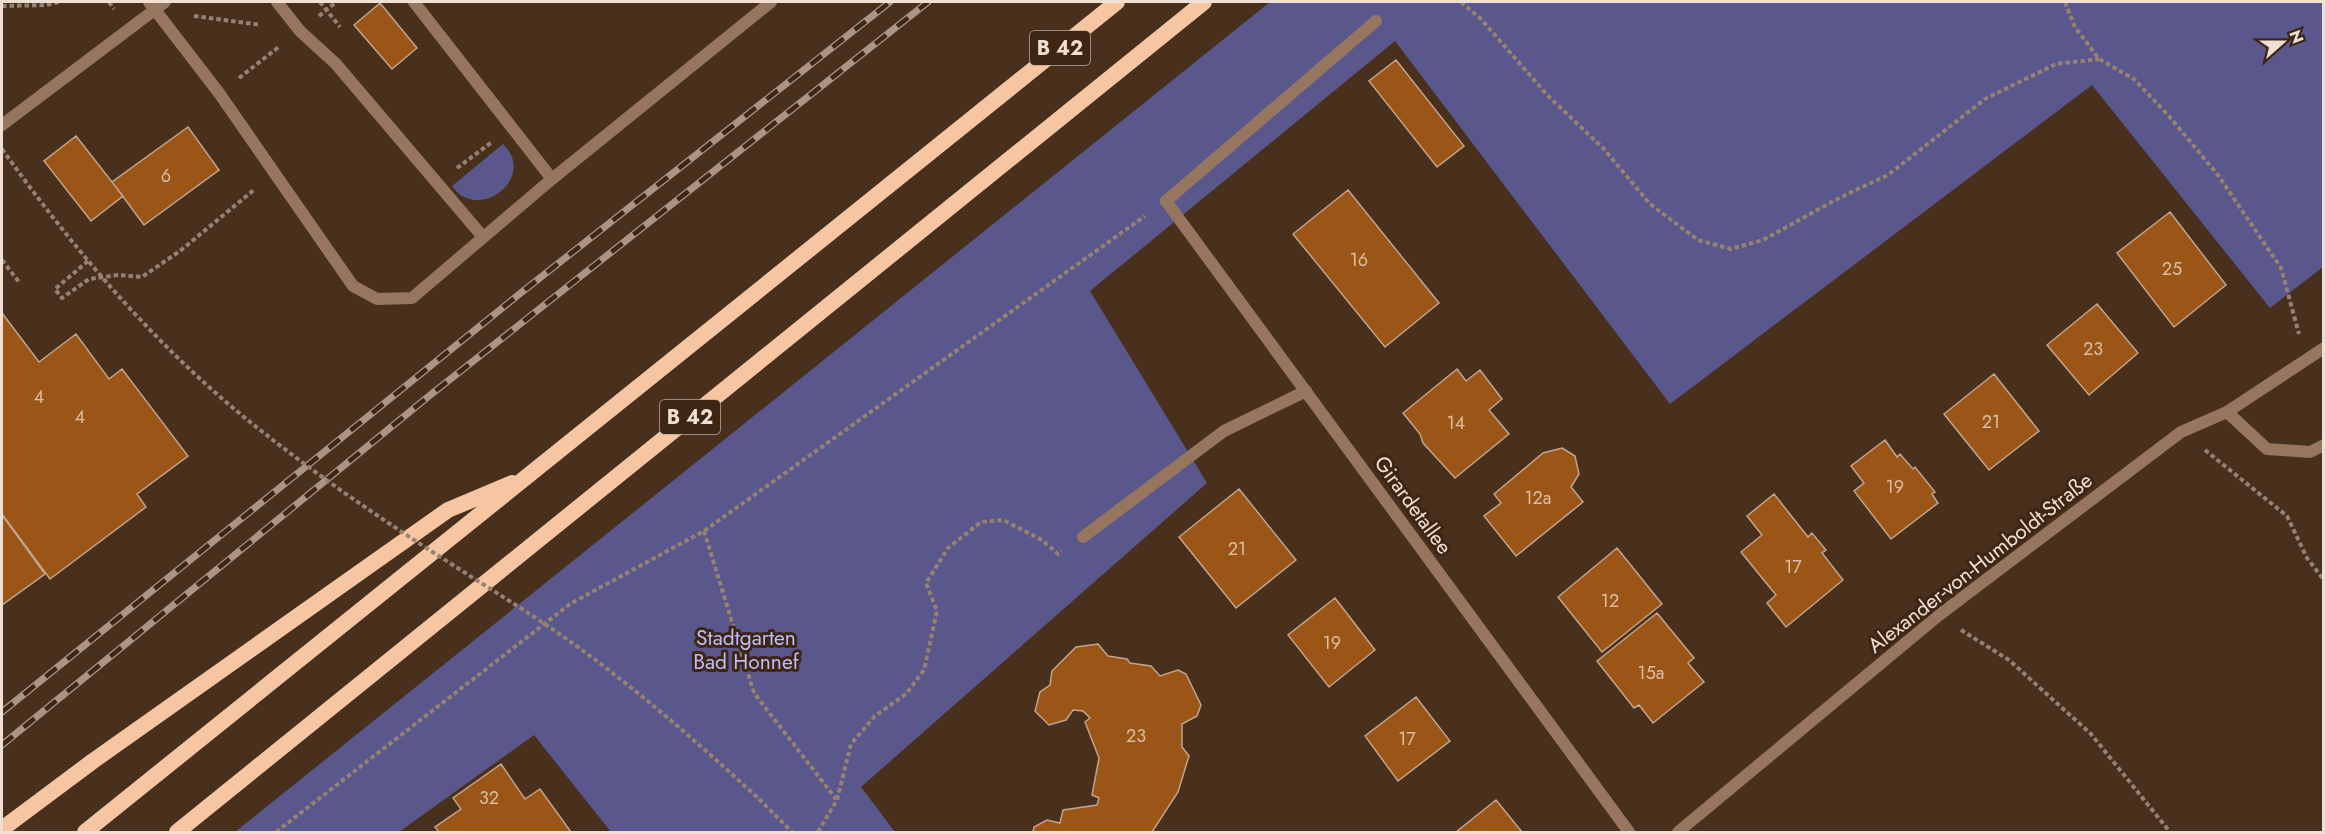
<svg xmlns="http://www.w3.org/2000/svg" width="2325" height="834" font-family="Jost,sans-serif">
	<rect width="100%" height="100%" fill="#48301d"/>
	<path fill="#59578b" d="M1270,2h1053v265l-53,41 -178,-223 -422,319 -275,-363 -305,250 117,192 -346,304 34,45h-284l-77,-97 -135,97h-164z
		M503,144c35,33 -25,80 -51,42z"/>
	<path fill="#9b5617" stroke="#c2a48e" stroke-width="1.5" d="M380,3l37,45 -25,21 -38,-44z
		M1396,60l68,86 -27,21 -68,-86z
		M188,127l31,43 -75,55 -32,-43z
		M76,136l47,60 -32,25 -47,-60z
		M1348,190l91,113 -54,44 -92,-113z
		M2170,212l56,73 -52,42 -57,-74z
		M2097,304l41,49 -49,42 -42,-50z
		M2,313l37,49 37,-28 33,45 13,-10 66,87 -51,38 9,13 -96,72 -48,-65z
		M1457,369l9,12 14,-11 22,29 -13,11 20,24 -54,44 -32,-35 -3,-9 -17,-21z
		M1994,374l45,57 -50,39 -45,-56z
		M1885,440l12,17 3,-3 13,15 2,-2 20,25 -3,2 6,9 -47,36 -37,-48 10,-8 -13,-17z
		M1562,448l13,8 4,18 -8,13 12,15 -67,54 -32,-40 17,-13 -7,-9 49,-41z
		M1239,489l57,71 -60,48 -57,-71z
		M1774,494l34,43 4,-4 14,17 -4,3 21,27 -57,47 -19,-24 9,-8 -35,-43 21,-17 -15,-19z
		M2,515l43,59 -43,31z
		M1617,548l45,56 -60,48 -44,-55z
		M1335,598l40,52 -46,37 -41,-52z
		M1657,613l37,45 -6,5 16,19 -51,41 -14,-18 -5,3 -37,-47z
		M1098,644l10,12 19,3 3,4 21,3 9,10 18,-6 8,4 15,31 -4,11 -15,8v23l7,9 -11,36 -26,40h-119l1,-5 13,-7 13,3 3,-13 34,-5 2,-7 -7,-3 7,-37 -14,-36 5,-4 -7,-7 -10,-1 -7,10 -17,5 -14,-14 5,-19 10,-7 2,-14 24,-24z
		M1416,697l34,44 -52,40 -33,-45z
		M501,764l24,35 15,-10 31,43h-132l-4,-5 26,-18 -8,-11z
		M1496,800l26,32h-66z"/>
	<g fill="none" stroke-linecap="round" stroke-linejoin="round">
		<path stroke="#968272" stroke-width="4" stroke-dasharray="4.5 3" stroke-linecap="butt" d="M109,2l5,7
			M320,2l20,25
			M1461,2l20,17 67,77 55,52 47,56 48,36 33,9 32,-9 76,-42 49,-23 97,-76 71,-35 43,-5
			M2065,2l10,25 24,32 35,20 34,36 50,60 63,93 18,66
			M2,6l44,-1 13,-3
			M194,16l67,9
			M319,16l17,-14
			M239,78l41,-32
			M457,168l35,-26
			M2,260l17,22
			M88,261l-33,28 7,9 27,-19 29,-4 24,2 38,-26 75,-62
			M2205,450l82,66 20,42 17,22
			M704,531l50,162 82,106
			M1961,630l48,30 82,74 79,98
			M759,799l33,33
			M276,832l294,-228 134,-73 441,-315
			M818,832l19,-32 14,-56 24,-28 31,-22 18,-24 13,-59 -11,-28 22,-35 33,-26 22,-2 39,20 16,14 4,-3"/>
		<path stroke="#96765f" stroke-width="12" d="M149,2l70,91 134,193 24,13 35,-1 140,-119 219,-177
			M277,2l23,29 36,33 147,173
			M414,2l138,177
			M1166,201l210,-180
			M2227,412l40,37 43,3 14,-7
			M1083,537l141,-106 82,-40"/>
		<path stroke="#96765f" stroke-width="12" d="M2,125l163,-123
			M1166,201l463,631
			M1678,832l260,-216 243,-184 46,-20 97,-64"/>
		<path stroke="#f6c6a3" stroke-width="16" d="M2,829l91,-68 355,-251 64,-27
			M85,832l1032,-830
			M177,832l1027,-830"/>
		<defs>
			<path id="rail" d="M2,712l520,-420 368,-290
				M2,745l427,-349 499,-394"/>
		</defs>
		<use href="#rail" stroke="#a89586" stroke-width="7"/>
		<use href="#rail" stroke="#3e2614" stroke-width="4.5" stroke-dasharray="14" stroke-linecap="butt"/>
		<path stroke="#968272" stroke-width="4" stroke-dasharray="4.5 3" stroke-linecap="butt" d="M2,149c75,105 160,205 262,284 57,45 117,86 178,125 40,26 80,50 119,77 70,49 134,105 198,164"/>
	</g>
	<g text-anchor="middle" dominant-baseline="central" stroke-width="6" stroke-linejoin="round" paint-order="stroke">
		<g font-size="18" fill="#dbbea5">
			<text x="166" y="176">6</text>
			<text x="1359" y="260">16</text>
			<text x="2172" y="269">25</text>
			<text x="2093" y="349">23</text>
			<text x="39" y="397">4</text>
			<text x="80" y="417">4</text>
			<text x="1991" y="422">21</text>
			<text x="1456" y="423">14</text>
			<text x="1895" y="487">19</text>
			<text x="1538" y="498">12a</text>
			<text x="1237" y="549">21</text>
			<text x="1793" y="567">17</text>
			<text x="1610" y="601">12</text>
			<text x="1332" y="643">19</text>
			<text x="1651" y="673">15a</text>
			<text x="1136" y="736">23</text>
			<text x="1407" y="739">17</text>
			<text x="489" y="798">32</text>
		</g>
		<g fill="#3e2614" stroke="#bba89a" stroke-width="1.5">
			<rect x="1030" y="31" width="60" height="34" rx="4.5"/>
			<rect x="660" y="400" width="60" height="34" rx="4.5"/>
		</g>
		<g font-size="20" font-weight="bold" fill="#f0e0d4">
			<text x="1060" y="48">B 42</text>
			<text x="690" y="417">B 42</text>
		</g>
		<g font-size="21" fill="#f0e0d4" stroke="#3e2614">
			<text transform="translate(1413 505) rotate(54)">Girardetallee</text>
			<text transform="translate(1980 563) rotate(-38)">Alexander-von-Humboldt-Straße</text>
		</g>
		<g font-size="21" fill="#bdbdfc" stroke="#3e2614">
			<text x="746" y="638">Stadtgarten<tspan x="746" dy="24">Bad Honnef</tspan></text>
		</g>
	</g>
	<rect width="2325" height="834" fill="none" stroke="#f0e0d4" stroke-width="6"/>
	<g transform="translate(2283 42) rotate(69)" stroke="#3e2614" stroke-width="4.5" paint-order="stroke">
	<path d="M0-4.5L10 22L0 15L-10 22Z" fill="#f0e0d4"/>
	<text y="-9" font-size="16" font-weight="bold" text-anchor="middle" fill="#f0e0d4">N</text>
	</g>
</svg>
